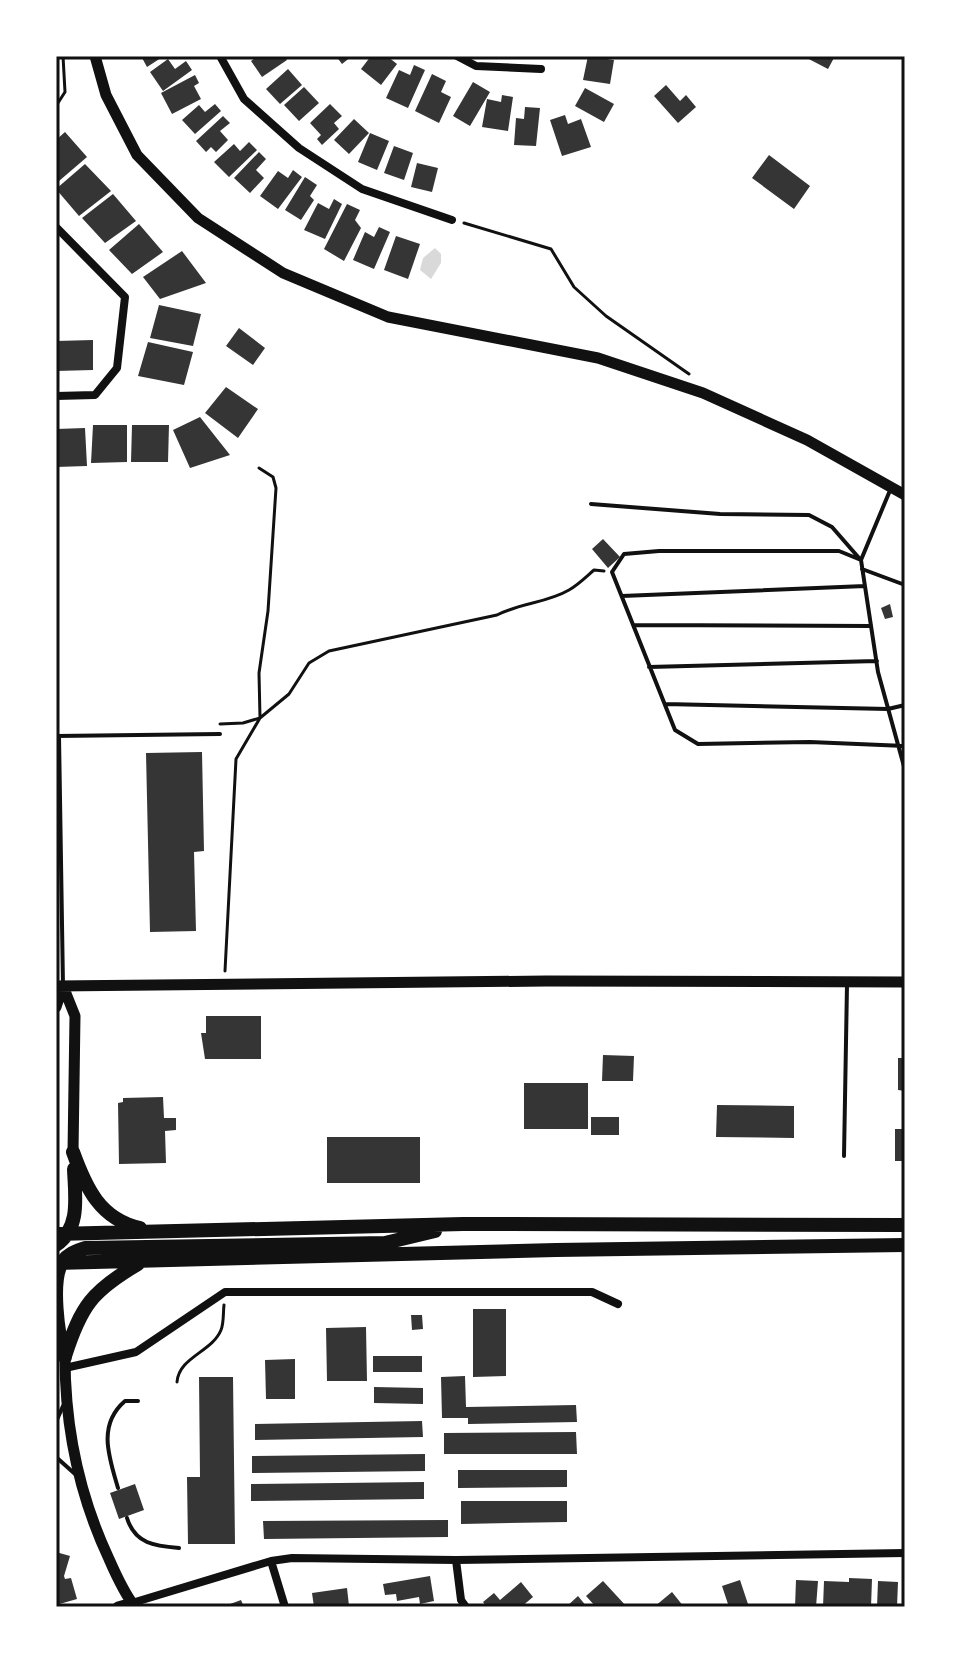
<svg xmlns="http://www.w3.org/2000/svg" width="961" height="1663" font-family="'Open Sans',sans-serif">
	<rect width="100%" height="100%" fill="#fff"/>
	<path fill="#d9d9d9" d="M435,248l6,6v9l-10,16 -11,-9 3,-12z"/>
	<path fill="#353535" d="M141,56h23l-17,11z
		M258,56h26l3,4 -25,17 -11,-16z
		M336,56h16l-10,8z
		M371,56h16l10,8 -16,21 -20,-16z
		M588,56l26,4 -4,24 -27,-4z
		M803,56h32l-7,13z
		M168,59l7,10 11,-8 6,9 -29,21 -13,-19z
		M414,65l11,5 -17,38 -22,-10 13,-28 11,5z
		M288,69l14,16 -22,19 -14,-15z
		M432,74l14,7 -5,11 10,5 -12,26 -24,-12z
		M195,75l4,8 -5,3 7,13 -29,15 -11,-21z
		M473,82l17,10 -20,34 -17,-10z
		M666,85l14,16 6,-6 10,12 -18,16 -24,-27z
		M304,87l15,16 -20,18 -15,-16z
		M585,88l29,16 -10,18 -29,-16z
		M502,95l11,2 -5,34 -26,-4 5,-28 14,3z
		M215,104l6,7 -26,23 -13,-14 17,-15 6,7z
		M330,104l12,12 -8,7 5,6 -17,16 -5,-6 4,-4 -11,-12z
		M525,107l15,1 -4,38 -22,-1 2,-27 8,1z
		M565,115l3,9 13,-5 10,28 -29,9 -12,-36z
		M223,116l7,7 -10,8 8,9 -12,12 -5,-5 -5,5 -10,-11z
		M354,119l15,14 -20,21 -15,-14z
		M65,132l22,25 -28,24 -3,-3v-38z
		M370,133l19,8 -12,29 -19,-8z
		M249,142l8,8 -28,27 -15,-15 20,-18 6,7z
		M394,146l19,7 -9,27 -20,-7z
		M259,152l7,7 -10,11 8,8 -14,15 -16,-15z
		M769,155l41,31 -16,23 -42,-31z
		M417,163l21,5 -6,24 -21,-5z
		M85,164l26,27 -32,25 -23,-27z
		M293,170l9,7 -24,32 -18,-13 18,-25 10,7z
		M305,177l12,8 -7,11 4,4 -13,20 -16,-10z
		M113,194l23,27 -31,22 -23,-25z
		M334,199l8,5 -17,35 -21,-9 14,-27 11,6z
		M347,204l13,6 -5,10 6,8 -17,33 -20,-12z
		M139,224l24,28 -31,22 -23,-24z
		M379,227l11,5 -16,37 -21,-9 12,-28 9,5z
		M396,236l24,8 -12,35 -24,-9z
		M182,251l24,32 -46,16 -17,-22z
		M159,305l42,9 -8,32 -43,-8z
		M239,328l26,20 -12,17 -27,-19z
		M93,340v30l-37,1v-30z
		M148,342l45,10 -9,33 -46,-9z
		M226,387l32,22 -20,29 -33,-25z
		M200,417l30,38 -40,13 -17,-38z
		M93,425h34v37l-36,1z
		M132,425h37l-1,37h-37z
		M85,428l2,38 -31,1v-38z
		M603,539l17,18 -12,11 -16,-19z
		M890,604l3,13 -8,2 -4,-11z
		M202,752l2,99 -10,1 2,79 -46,1 -4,-179z
		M206,1016h55v43h-56l-4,-26h5z
		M603,1055l31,1 -1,25h-31z
		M898,1058h7v33l-7,-1z
		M524,1083h64v46h-64z
		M163,1097l1,21h12v12l-11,1 1,32 -47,1 -1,-61 5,-1v-4z
		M717,1105l77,1v32l-78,-1z
		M591,1117h28v18h-28z
		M895,1129h10v32h-10z
		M327,1137h93v46h-93z
		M473,1309h33v67l-33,1z
		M411,1315h11l1,14 -11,1z
		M366,1327l1,54h-40l-1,-53z
		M373,1356h49v16h-49z
		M295,1359v40h-29l-1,-39z
		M465,1376l1,31 110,-2 1,17 -109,2v-6h-26l-1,-41z
		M199,1377h34l2,167h-47l-1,-67h13z
		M374,1387l49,1v16l-49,-1z
		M422,1421l1,16 -168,3v-16z
		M576,1432l1,22h-133v-21z
		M425,1454v17l-173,2v-17z
		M458,1470h109v17l-109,1z
		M424,1482v17l-173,2v-17z
		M135,1484l9,26 -25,9 -9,-26z
		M461,1501h106v21l-106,2z
		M448,1520v17l-184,2 -1,-18z
		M56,1552l14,4 -6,20 1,3 6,-1 6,21 -21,6z
		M430,1576l4,25 -14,3 -1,-7 -22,4 -1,-7 -11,1 -2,-11z
		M849,1578l23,1 -1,28h-48l1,-26 25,1z
		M740,1580l9,27h-20l-7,-21z
		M796,1580l22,1 -2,26h-21z
		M603,1581l24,26h-31l-10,-11z
		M878,1581l20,1 -1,25h-20z
		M521,1582l12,15 -12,10h-34l-4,-5 11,-9 6,7z
		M347,1588l2,18 -35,1 -2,-14z
		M672,1592l12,15h-30z
		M578,1596l9,11h-21z
		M241,1600l3,7h-22z"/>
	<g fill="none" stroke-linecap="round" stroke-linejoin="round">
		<path stroke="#111" stroke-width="3" d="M56,106l9,-14 -2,-36
			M464,223l87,26 23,38 32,29 83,58
			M220,724l23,-1 17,-5 -1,-45 9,-62 8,-123 -3,-11 -14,-9
			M225,971l11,-212 24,-41 29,-24 20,-31 20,-12 168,-36c23,-12 50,-12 72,-25 9,-5 17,-13 25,-20l10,1
			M177,1382c2,-25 35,-30 44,-52 3,-7 2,-17 3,-25"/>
		<path stroke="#111" stroke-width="4" d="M891,488l-30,72 17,112 27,98
			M591,504l129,10 89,1 23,12 27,31
			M861,560l-22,-9h-180l-35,3 -12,18 63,158 23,14 112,-2 95,4
			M862,569l43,16
			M622,596l243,-10
			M634,625l237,1
			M649,667l228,-6
			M665,704l223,5 17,-4
			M56,736l164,-2
			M59,736l4,250
			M844,1156l3,-171
			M56,1422l7,-16
			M56,1457l19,17
			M118,1488c-9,-31 -21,-63 7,-87h13
			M127,1518c8,26 28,28 52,30"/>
		<path stroke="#111" stroke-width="8" d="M220,56l24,43 55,49 63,41 90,31
			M457,56l19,10 65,3
			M56,227l69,70 -8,71 -22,27 -39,1
			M65,1368l71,-16 89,-60h367l26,12
			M456,1560l5,40 5,7
			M271,1561l14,46
			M132,1603l139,-42 21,-3 164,2 449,-7"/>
		<path stroke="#111" stroke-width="11" d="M95,56l11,39 31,60 61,63 85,55 105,44 210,41 105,35 104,47 98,55
			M56,986l490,-5 359,1
			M63,986l12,30 -2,136
			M56,1007l7,-21
			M65,1357c0,70 14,138 44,202 7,16 15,34 26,48
			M118,1607l14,-4"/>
		<path stroke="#111" stroke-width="14" d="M73,1152c13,36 27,67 67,76
			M56,1234l407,-10 442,1
			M56,1245c25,-17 19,-49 18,-76
			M56,1263l500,-13 349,-5
			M65,1356c16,-50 27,-65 73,-92
			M65,1357c-7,-21 -15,-78 -2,-96 6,-8 14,-10 22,-13l300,-5 50,-12"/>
	</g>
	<rect width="961" height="1663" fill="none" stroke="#ffffff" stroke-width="116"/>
	<rect x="58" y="58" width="845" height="1547" fill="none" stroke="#111" stroke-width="3"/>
</svg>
